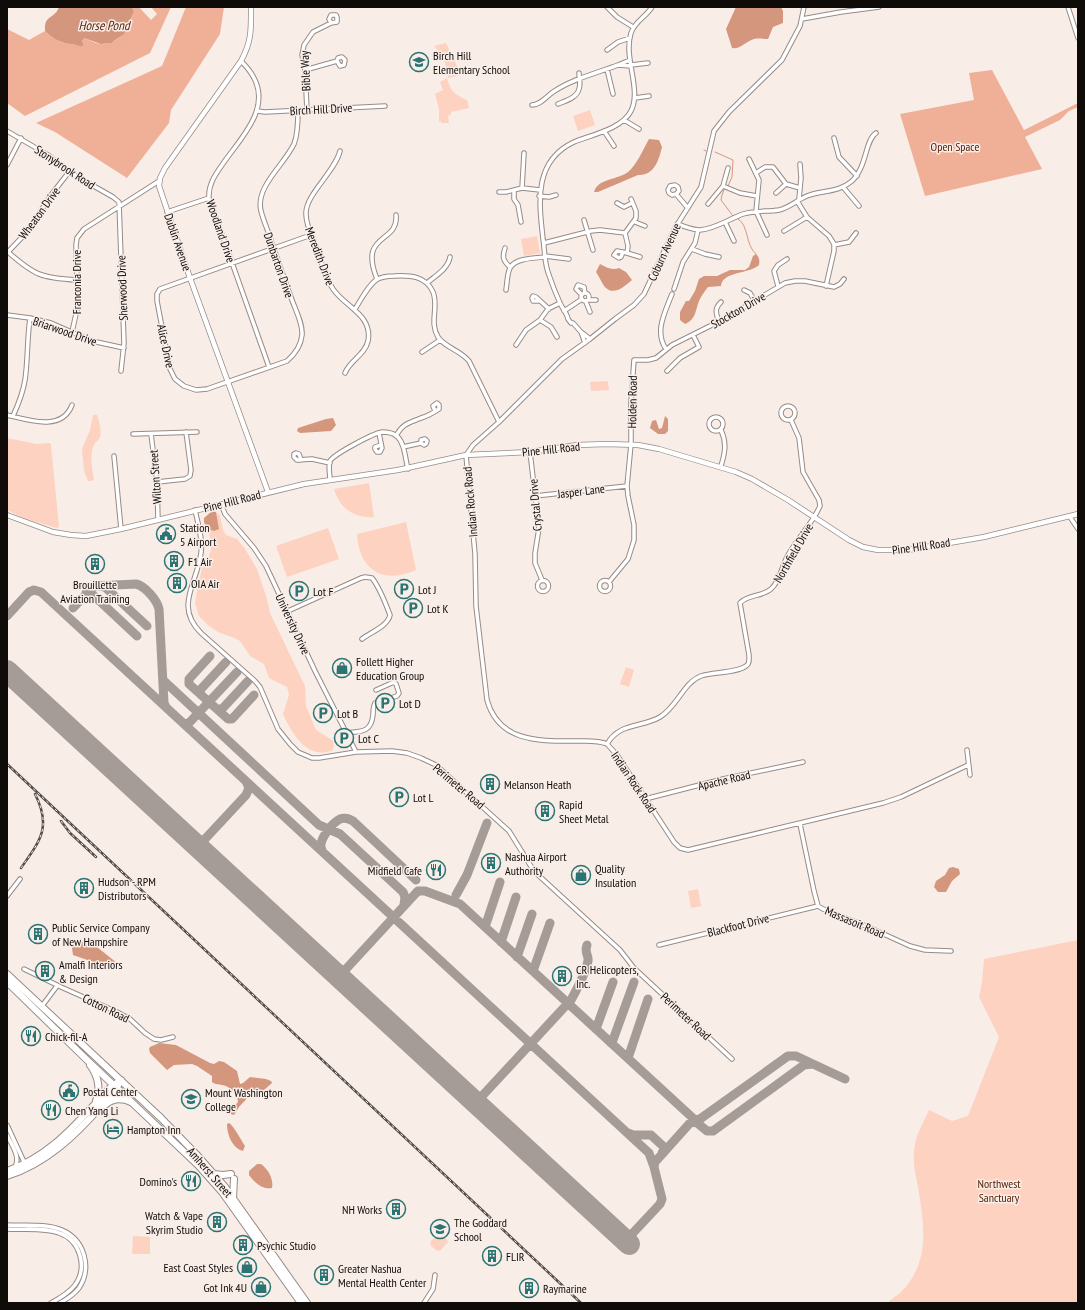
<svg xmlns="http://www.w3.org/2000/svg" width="1085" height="1310" font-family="'PT Sans Narrow',sans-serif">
	<rect width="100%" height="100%" fill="#f9ede8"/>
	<path fill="#fed2c0" d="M446,43l12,25 -1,8 -9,2c-2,-13 -4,-23 -14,-32z
		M447,78c4,14 7,16 20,22l2,8 -18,4v2l-3,2 1,7h-8v-2l-2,1v-13l-4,-15 8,-4 -3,-8z
		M590,110l5,15 -17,6 -5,-15z
		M537,236l3,17 -16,3 -3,-17z
		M608,381l1,9 -18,1 -1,-9z
		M93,415h4c2,6 5,15 3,22 -1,3 -6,6 -7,10 -3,10 -1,21 1,32l-2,2h-4l-4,-10 -2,-22 8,-19z
		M7,438l30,6 13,-1 1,2 8,82 -2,1 -31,-9 -19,-9z
		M369,483l5,34c-19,2 -35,-9 -40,-28z
		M216,512l4,3 3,15 3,5 11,4 8,10 12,20 10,30 3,14 35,73 1,20 10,24 13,8 4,3 1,4 -1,5c-25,11 -41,-16 -50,-36l6,-19 -2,-8 -18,-9 -5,-14 -14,-8 -10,-15 -6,-3 -16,-6 -9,-6 -10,-10 -4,-13 2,-12 5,-23 5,-5 4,-14v-9l-4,-11 7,2 3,-14z
		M406,522l10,48c-33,15 -57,0 -59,-36z
		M328,528l11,31 -52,18 -11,-31z
		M626,667l8,3 -5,17 -9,-3z
		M698,889l3,17 -10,2 -3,-17z
		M1078,940v363h-191c4,-4 10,-7 14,-11 30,-30 23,-68 17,-105 -3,-14 -6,-28 -3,-43 2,-11 9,-23 14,-34l23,11 16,-5 31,-79 -20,-40 3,-15 2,-23z
		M440,1232l5,4 3,6 -8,9 -2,-1 -1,1 -7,-6 1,-2 -1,-1z
		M133,1236l17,1v17h-18z"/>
	<path fill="#efb097" d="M132,7h7l12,13 6,-6 -6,-7h20l-21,46 -125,63 -18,-13v-74l22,11 16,-9c5,5 12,10 20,12 6,2 8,0 16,4l3,-2 -2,-4 2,-3c5,2 13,6 18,6 19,0 26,-17 32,-32z
		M186,7h38l-4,27 -49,76 -2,13 -42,55 -72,-46 -19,-9 126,-57z
		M992,70l32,60 54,-27v4l-9,4 -9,9 -35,17 17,32 -117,27 -25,-82 74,-14 -5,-27z"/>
	<path fill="#d4977e" d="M59,7h73l2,5 -10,22 -13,9 -10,1 -17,-6 -2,3 2,4 -3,2c-8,-4 -10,-2 -16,-4 -8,-2 -15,-7 -20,-12 -1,-17 9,-11 14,-24z
		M736,7h45l2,4v12l-10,4 -5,12c-5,0 -10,-1 -14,0 -8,2 -14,11 -22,9l-6,-19z
		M649,139l10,1 3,7c-3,13 -8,29 -24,28l-40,17h-4c4,-14 24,-12 34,-20 8,-6 16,-24 21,-33z
		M756,254c3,3 4,6 3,11 -9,9 -37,6 -38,21l-13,1c-3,4 -6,8 -8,12 -5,10 -3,20 -15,25l-5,-4v-8l6,-11h3l6,-10 4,-12 5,-3h13l13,-6h15l4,-3 4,-11z
		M600,264c6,3 12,7 19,4l7,4 6,8c-6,5 -17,16 -26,8 -3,-2 -7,-12 -10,-16z
		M665,416l3,3v12l-3,3h-7l-8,-6 2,-7 4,-1 3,9 3,-1z
		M333,418l3,7 -5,6 -31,2 -3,-2 1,-3 28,-9z
		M212,511l4,1 3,17 -5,2 -7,-2 -3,-7v-4z
		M953,867l6,2 1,5 -8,7 -6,11h-8l-4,-5 2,-6 9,-6 4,-7z
		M87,941l5,2 25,20 -1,6h-3l-40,-14 -1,-7 3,-4z
		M159,1043l17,2 34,18 4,1 5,-3 5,1 13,9 3,13 3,-1 7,-6 16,2 5,2 1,2 -8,7 -14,5 -11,12 -5,8 -6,-2 10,-11 -1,-7c-4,-4 -8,-9 -15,-10 -4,-1 -6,0 -10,-3v-6l-15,-10 -5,-2 -18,1 -7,5 -17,-17 -1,-4 1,-2z
		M229,1123c5,3 12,17 16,23l-2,5c-11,-3 -16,-17 -16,-27z
		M257,1164h4c7,5 13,15 11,24 -10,2 -18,-6 -23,-13v-4z"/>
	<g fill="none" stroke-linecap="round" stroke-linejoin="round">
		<path stroke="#d4977e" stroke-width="1" d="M704,150l2,1
			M715,152l18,8 -1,17 -4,9
			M724,190l-2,5 -1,5 12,16
			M738,219c11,6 7,26 18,35"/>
		<path stroke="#a59c98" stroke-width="9" d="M100,585l6,3 41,38
			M86,593h5l46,43
			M73,608l21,-22 42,-2c9,2 21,16 23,25l5,94 2,4
			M7,616l22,-24 5,-2 7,2 608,561 5,14
			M210,656l-21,23v5l39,35h4l22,-24
			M163,680l156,145 21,9 63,58 2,5 -1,8
			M201,695l-1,-3 1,-3 25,-27
			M217,709h5l26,-28
			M184,724l5,-1 48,-51
			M187,836c7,5 11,7 18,3l41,-44 3,-7 -3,-7
			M205,839l-2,6 4,10
			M322,850c-5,-9 10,-27 18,-31 5,-2 9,0 13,2l63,59
			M456,895l11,-20 20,-52
			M485,927l15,-45
			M501,942l15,-45
			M517,957l15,-43
			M331,969l8,2 7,-2 70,-76 2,-2h7l35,13 235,216 5,-1 88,-63h8l49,23
			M346,969l-2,7 4,9
			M533,971l17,-48
			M596,1029l17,-47
			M611,1043l2,-3 21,-58
			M628,1058l20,-59
			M466,1094l9,4 8,-3 -2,9 4,8
			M483,1095l88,-95c5,-9 15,-29 17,-39 1,-6 -4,-8 -1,-16
			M628,1133l5,2h18l14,13 -3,5
			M620,1236l12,-2 28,-30 2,-5 -8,-32 1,-5 35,-39 6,-1 11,9h6l91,-66 8,-1"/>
		<path stroke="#a59c98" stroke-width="22" d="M7,671l622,573"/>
		<defs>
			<path id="minor" d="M607,7l10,10 16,10
				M804,7l-4,19 -18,34 -53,52 -15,19 -13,56 -26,41 -31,66 -10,11 -19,14 -25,20 -28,20 -63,63 -26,23 -7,10 9,99 1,52 11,94c12,43 53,41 90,41 10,0 21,-1 30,3l10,11 57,87 6,6 8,2 195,-47 18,-6 67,-32
				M1068,7l10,31
				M802,19l39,-7 38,-5
				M607,50l11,-8 12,-4
				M630,60l-12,5 13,1
				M241,61c5,5 10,11 13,17 17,32 -15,62 -32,87 -7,10 -14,20 -13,33l60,169
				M631,65l17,-2
				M607,69l6,25
				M305,70l32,-9 3,5 4,-1 1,-5 -3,-3 -4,1 -1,3
				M635,98l14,-2
				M558,104c7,-3 19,-6 21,-15 2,-5 0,-11 0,-16
				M532,105c8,0 14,-8 21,-13 19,-13 44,-19 65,-27
				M307,110l-2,-40 -3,-15 2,-10 9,-13 18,-9 6,-1v-5l-1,-2h-5l-2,4 2,4
				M257,111l8,1 120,-6
				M298,111c0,11 0,23 -4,33 -10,21 -39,43 -33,67 2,8 5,15 8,23 7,22 15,44 23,66 4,11 11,24 10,35 -1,11 -7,19 -15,26l-80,28 -11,1 -12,-4 -9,-7 -5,-10 -13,-68v-7l3,-5 151,-54
				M624,120l15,9
				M7,131l41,24 21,17 44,25 6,5 5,141 -3,28
				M604,131l10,15
				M834,138l5,19 18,19
				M340,151c-5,21 -35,44 -34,63 0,12 6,22 10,32 5,14 8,30 17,43 12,18 40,26 35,52 -3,14 -18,19 -23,32
				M749,159l10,21 -3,31 11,24
				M7,165l14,-27
				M756,173l9,-6h8l13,17 14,4
				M723,186l17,7 17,3
				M843,187l16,19
				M522,188l2,-35
				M514,190v9l4,6 3,17
				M499,192h7l16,-4 18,2
				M776,193l10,-9
				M676,194l-4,1 -3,-2 -1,-3 2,-4 5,-1 3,2 1,4 -3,3 11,13
				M539,196l10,1 7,-2
				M799,199l2,-21 -1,-14
				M797,201l10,16 22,19 5,8v7l-8,35
				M617,203l7,4 8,-4
				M708,204l15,-18 5,-18
				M167,212l42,-14
				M584,220l9,30
				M635,222l10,4
				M725,222l9,19
				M677,224c7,2 16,6 23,6 15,-1 29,-11 43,-16 12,-4 24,-2 36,-4 10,-2 18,-10 28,-14 15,-6 31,-3 45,-15 15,-14 13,-41 24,-48
				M784,231l23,-14
				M544,243l47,-12 9,-1 25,3
				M834,245l15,-3 7,-9
				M505,248c-3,9 -2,13 5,19
				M692,249l13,5 14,3
				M8,252c26,23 33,26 69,28
				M623,252l-2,5 -2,1 -5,-3 3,-4 10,2 13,4
				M7,253l20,-21 24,-37 18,-23
				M627,253l1,-7 -3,-13 11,-15v-7l-5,-12
				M545,256l24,3
				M377,279c-19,-47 22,-35 19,-64
				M427,283c8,-7 21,-14 23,-26
				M778,286l-4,-15 4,-6 9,-6
				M674,289l9,-27 12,-19 3,-13
				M506,290c1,-6 1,-16 4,-22 5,-10 25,-10 35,-11
				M744,290l6,3 4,7
				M581 297a4 4 0 1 1 8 0a4 4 0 1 1-8 0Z
				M582,295l-6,-6 2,-4 6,2 1,6
				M588,300h8
				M540,301h-7l-1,-3 1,-2 3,1 13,12
				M586,302l4,10
				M355,309c6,-9 12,-22 21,-29 5,-3 12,-4 18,-4 16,-1 32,0 39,16 6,15 -4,30 5,45 6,10 22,13 31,24l30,61
				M564,311l18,-12
				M7,315l23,3 21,5 41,18 32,7
				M540,320l11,7 6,10
				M719,322c-3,-9 -5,-13 2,-20
				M72,332l6,-27 -2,-60 1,-7 7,-9 75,-48
				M581,332l4,11
				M590,339l-9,-7 -8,-9h-2l-3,-4c-1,-6 -6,-11 -8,-16 -4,-9 -8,-19 -11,-28 -5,-12 -4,-24 -6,-36 -4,-36 -10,-78 31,-97 17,-7 48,-13 57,-31 11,-22 -8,-53 0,-78 4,-12 15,-16 21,-26
				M516,345l10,-15 14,-10 8,-11 12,-6
				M666,349c-12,-17 -1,-37 6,-55
				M422,352l18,-12
				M667,371l13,-13 19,-11 -6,-12
				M781 413a7 7 0 1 1 14 0a7 7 0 1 1-14 0Z
				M7,415c21,5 55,17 65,-10
				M13,416c5,-11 10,-23 12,-36 3,-20 2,-41 5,-62
				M709 424a7 7 0 1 1 14 0a7 7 0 1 1-14 0Z
				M721,430c6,13 4,23 0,36
				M379,433l3,15 -2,4h-3l-2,-3v-2l6,-2
				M133,434l64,-2
				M151,434l6,48 1,37
				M396,436c7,-13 13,-13 25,-18 7,-2 12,-5 18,-9v-4l-2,-2 -4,3 2,5
				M403,447l18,-4 3,2 2,-1 1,-3 -2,-2 -4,1v3
				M530,452l9,76 -4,25v10l7,17
				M114,456l7,73
				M301,460l-2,-6 -3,-1 -2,1v3l3,3 15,-1 18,4
				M330,480c0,-6 -2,-14 0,-19 4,-7 44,-28 52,-29 5,0 11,1 15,4 8,8 8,22 11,33
				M157,482l28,-3 5,-3 1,-6 -5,-38
				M535,496l92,-10
				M221,504l4,10 29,34 12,18 49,105 41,81
				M195,510c3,14 8,29 6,43 -4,31 -27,53 0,80l54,48 5,6 18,42 12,15 8,8 14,6h7l37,-6 36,-1 15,2 14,5 15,7 73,66 23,37 5,6 83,76 14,18 98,91
				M1070,517l8,12
				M599.5 586a5.5 5.5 0 1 1 11 0a5.5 5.5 0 1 1-11 0Z
				M537.5 586a5.5 5.5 0 1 1 11 0a5.5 5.5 0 1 1-11 0Z
				M609,582l19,-23 6,-19v-15l-6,-29 -1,-10 4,-42v-42l3,-42h14l8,-2 16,-13 54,-27 59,-35 10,-2h10l29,6 6,-3 4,-5
				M288,611l73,-33 4,-1 7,1c8,10 13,24 18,37 -2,11 -19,17 -28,24
				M347,733c14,-2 24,0 26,-18 0,-4 0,-8 2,-12l22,-7 2,-3 -3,-9 -2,-2 -18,8
				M607,744c13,-22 34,-16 53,-27 17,-10 24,-35 41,-41 12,-4 36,-3 45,-10 4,-2 3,-7 3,-11l-9,-52c8,-9 22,-6 31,-14 9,-8 10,-20 15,-30 9,-19 26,-34 34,-53l-1,-6 -16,-28 -4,-34 -8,-18
				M967,750l3,25
				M645,799l78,-20 80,-17
				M800,824l14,67 4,15 5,3 43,17 44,20 15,4 26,1
				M7,896l13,-17
				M659,945l159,-39
				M24,969l37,18 56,25 13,7 15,14 9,6 7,1 12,-3
				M42,1006l15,-20
				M7,1125l18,39
				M7,1135c4,9 14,22 8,32
				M7,1225c17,1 39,-2 55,5 23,10 30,38 17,58 -5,7 -12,11 -19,15
				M7,1229c16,1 37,-2 52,4 21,7 29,34 16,52 -6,8 -15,13 -24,18
				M424,1303l9,-14 2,-14"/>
			<path id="tertiary" d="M251,7c0,22 1,34 -10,54l-76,107 -5,10 -1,8 31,92 78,214
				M7,515l46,17 18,3 15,1 35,-7 183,-45 94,-14 68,-15 64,-3 47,-7 30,-1 31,1 21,4 77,23 16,7 36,21 61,40 14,7 15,3h30l76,-13 94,-23"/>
			<path id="primary" d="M90,1065c8,11 11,23 6,36
				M105,1105c8,-7 17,-7 26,-3
				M7,1171c46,-16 71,-50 103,-83l8,-6
				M7,1176c39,-12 69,-41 95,-71 6,-8 15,-15 19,-25"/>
			<path id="trunk" d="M7,974l154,144 35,36 29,33 82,116
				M7,982l79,77 112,106 24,27 79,111
				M214,1174l9,1 8,-1
				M233,1198l1,-19"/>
		</defs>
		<use href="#minor" stroke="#968b87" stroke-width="5.5"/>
		<use href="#tertiary" stroke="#968b87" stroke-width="6"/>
		<use href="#primary" stroke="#968b87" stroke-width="8"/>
		<use href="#trunk" stroke="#968b87" stroke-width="8"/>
		<use href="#minor" stroke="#fff" stroke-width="3.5"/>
		<use href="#tertiary" stroke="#fff" stroke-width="4.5"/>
		<use href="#primary" stroke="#fff" stroke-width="6"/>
		<use href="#trunk" stroke="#fff" stroke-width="6"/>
		<defs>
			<path id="rail" d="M7,764l574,539
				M61,821l9,12 26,24
				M21,868c19,-27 31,-41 14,-74"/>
		</defs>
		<use href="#rail" stroke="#514c49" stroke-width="2.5"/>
		<use href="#rail" stroke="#f9ede8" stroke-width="1" stroke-dasharray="3" stroke-linecap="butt"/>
	</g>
	<defs>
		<symbol id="school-ring" viewBox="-11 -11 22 22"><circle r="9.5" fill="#f9ede8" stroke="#2a7473" stroke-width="1.5"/><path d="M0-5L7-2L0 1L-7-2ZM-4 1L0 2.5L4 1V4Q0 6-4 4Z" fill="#2a7473"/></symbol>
		<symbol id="civic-ring" viewBox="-11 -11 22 22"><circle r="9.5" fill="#f9ede8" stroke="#2a7473" stroke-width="1.5"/><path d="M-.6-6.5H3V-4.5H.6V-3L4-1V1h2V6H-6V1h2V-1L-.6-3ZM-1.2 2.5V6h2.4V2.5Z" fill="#2a7473"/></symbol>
		<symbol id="building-ring" viewBox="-11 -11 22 22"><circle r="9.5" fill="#f9ede8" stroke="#2a7473" stroke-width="1.5"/><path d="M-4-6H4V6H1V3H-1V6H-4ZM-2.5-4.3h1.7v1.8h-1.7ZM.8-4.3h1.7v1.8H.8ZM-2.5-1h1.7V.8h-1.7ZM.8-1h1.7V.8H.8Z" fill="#2a7473"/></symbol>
		<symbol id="parking-ring" viewBox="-11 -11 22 22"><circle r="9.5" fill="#f9ede8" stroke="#2a7473" stroke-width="1.5"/><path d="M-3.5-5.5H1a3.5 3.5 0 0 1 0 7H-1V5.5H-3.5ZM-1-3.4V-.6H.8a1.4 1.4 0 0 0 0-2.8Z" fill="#2a7473"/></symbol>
		<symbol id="shop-ring" viewBox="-11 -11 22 22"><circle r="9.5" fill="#f9ede8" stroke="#2a7473" stroke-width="1.5"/><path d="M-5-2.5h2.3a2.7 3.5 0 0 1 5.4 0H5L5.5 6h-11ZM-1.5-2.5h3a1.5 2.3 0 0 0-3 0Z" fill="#2a7473"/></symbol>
		<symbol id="restaurant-ring" viewBox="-11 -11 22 22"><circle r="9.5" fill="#f9ede8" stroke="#2a7473" stroke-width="1.5"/><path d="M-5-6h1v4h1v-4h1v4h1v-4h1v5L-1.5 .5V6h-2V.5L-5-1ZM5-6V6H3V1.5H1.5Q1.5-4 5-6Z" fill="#2a7473"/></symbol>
		<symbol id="university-ring" viewBox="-11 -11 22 22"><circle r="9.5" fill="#f9ede8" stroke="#2a7473" stroke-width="1.5"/><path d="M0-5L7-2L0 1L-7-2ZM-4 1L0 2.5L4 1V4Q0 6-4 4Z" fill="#2a7473"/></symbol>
		<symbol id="hotel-ring" viewBox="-11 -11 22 22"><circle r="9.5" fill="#f9ede8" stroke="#2a7473" stroke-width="1.5"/><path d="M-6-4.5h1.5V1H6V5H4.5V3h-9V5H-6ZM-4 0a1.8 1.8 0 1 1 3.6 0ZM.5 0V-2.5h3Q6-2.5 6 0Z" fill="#2a7473"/></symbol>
	</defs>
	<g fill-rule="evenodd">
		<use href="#school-ring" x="408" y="51" width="22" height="22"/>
		<use href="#civic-ring" x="155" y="523" width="22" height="22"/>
		<use href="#building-ring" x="163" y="550" width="22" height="22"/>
		<use href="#building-ring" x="84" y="553" width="22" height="22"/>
		<use href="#building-ring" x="166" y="572" width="22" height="22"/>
		<use href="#parking-ring" x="393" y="578" width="22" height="22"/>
		<use href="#parking-ring" x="288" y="580" width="22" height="22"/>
		<use href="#parking-ring" x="402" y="597" width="22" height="22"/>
		<use href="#shop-ring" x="331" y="657" width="22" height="22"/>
		<use href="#parking-ring" x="374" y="692" width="22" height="22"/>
		<use href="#parking-ring" x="312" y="702" width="22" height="22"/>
		<use href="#parking-ring" x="333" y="727" width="22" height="22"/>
		<use href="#building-ring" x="479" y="773" width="22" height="22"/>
		<use href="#parking-ring" x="388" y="786" width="22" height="22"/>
		<use href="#building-ring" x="534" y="800" width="22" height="22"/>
		<use href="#building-ring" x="480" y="852" width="22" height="22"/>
		<use href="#restaurant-ring" x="425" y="859" width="22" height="22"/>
		<use href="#shop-ring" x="570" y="864" width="22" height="22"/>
		<use href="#building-ring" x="73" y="877" width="22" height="22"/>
		<use href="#building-ring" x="27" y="923" width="22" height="22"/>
		<use href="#building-ring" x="34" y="960" width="22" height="22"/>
		<use href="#building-ring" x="551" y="965" width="22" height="22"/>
		<use href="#restaurant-ring" x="20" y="1025" width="22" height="22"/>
		<use href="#civic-ring" x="58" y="1080" width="22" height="22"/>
		<use href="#university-ring" x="180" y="1088" width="22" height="22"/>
		<use href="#restaurant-ring" x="40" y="1099" width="22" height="22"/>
		<use href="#hotel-ring" x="102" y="1118" width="22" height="22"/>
		<use href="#restaurant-ring" x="180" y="1170" width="22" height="22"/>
		<use href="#building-ring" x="385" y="1198" width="22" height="22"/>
		<use href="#building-ring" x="206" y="1211" width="22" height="22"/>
		<use href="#school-ring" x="429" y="1218" width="22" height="22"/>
		<use href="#building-ring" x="232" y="1234" width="22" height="22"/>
		<use href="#building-ring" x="481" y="1245" width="22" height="22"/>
		<use href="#shop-ring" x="236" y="1256" width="22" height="22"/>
		<use href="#building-ring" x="313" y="1264" width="22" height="22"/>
		<use href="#shop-ring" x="250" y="1276" width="22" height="22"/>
		<use href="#building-ring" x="518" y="1277" width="22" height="22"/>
	</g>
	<g text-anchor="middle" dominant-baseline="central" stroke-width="3" stroke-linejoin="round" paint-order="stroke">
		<g font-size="12" fill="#0e0b09" stroke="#f9ede8" text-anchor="start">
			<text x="433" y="55">Birch Hill<tspan x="433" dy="14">Elementary School</tspan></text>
			<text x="180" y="527">Station<tspan x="180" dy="14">5 Airport</tspan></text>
			<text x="188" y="561">F1 Air</text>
			<text x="191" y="583">OIA Air</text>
			<text x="95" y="584" text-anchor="middle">Brouillette<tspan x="95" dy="14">Aviation Training</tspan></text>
			<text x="418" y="589">Lot J</text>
			<text x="313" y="591">Lot F</text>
			<text x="427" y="608">Lot K</text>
			<text x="356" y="661">Follett Higher<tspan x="356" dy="14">Education Group</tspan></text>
			<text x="399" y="703">Lot D</text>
			<text x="337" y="713">Lot B</text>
			<text x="358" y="738">Lot C</text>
			<text x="504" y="784">Melanson Heath</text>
			<text x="413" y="797">Lot L</text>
			<text x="559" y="804">Rapid<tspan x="559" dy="14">Sheet Metal</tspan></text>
			<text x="505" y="856">Nashua Airport<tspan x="505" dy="14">Authority</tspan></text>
			<text x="595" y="868">Quality<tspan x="595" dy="14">Insulation</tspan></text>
			<text x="422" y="870" text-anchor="end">Midfield Cafe</text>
			<text x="98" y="881">Hudson - RPM<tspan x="98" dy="14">Distributors</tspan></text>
			<text x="52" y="927">Public Service Company<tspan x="52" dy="14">of New Hampshire</tspan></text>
			<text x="59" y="964">Amalfi Interiors<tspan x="59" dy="14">&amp; Design</tspan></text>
			<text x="576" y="969">CR Helicopters,<tspan x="576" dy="14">Inc.</tspan></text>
			<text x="45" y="1036">Chick-fil-A</text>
			<text x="83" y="1091">Postal Center</text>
			<text x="205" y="1092">Mount Washington<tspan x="205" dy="14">College</tspan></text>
			<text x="65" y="1110">Chen Yang Li</text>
			<text x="127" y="1129">Hampton Inn</text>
			<text x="177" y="1181" text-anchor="end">Domino's</text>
			<text x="382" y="1209" text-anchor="end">NH Works</text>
			<text x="203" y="1215" text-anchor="end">Watch &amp; Vape<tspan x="203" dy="14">Skyrim Studio</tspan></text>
			<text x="454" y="1222">The Goddard<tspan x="454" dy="14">School</tspan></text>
			<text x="257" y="1245">Psychic Studio</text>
			<text x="506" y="1256">FLIR</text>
			<text x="233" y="1267" text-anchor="end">East Coast Styles</text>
			<text x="338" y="1268">Greater Nashua<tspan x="338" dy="14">Mental Health Center</tspan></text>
			<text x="247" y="1287" text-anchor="end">Got Ink 4U</text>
			<text x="543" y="1288">Raymarine</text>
		</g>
		<g font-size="12" fill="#0e0b09" stroke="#f9ede8">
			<text transform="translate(305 71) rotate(-93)">Bible Way</text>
			<text transform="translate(321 109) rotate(-3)">Birch Hill Drive</text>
			<text transform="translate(65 167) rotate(33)">Stonybrook Road</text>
			<text transform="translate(39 213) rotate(-54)">Wheaton Drive</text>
			<text transform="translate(221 231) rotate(71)">Woodland Drive</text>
			<text transform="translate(178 242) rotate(71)">Dublin Avenue</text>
			<text transform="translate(664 252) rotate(-65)">Coburn Avenue</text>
			<text transform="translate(320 256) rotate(69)">Meredith Drive</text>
			<text transform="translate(279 265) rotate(71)">Dunbarton Drive</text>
			<text transform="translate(76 282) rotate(-90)">Franconia Drive</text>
			<text transform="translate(122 288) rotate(-92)">Sherwood Drive</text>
			<text transform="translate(738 310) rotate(-30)">Stockton Drive</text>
			<text transform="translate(65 331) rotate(19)">Briarwood Drive</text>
			<text transform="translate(166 346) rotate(78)">Alice Drive</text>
			<text transform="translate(632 402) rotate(-89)">Holden Road</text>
			<text transform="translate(551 449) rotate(-6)">Pine Hill Road</text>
			<text transform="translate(155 477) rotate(-94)">Wilton Street</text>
			<text transform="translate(581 491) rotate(-7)">Jasper Lane</text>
			<text transform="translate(232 501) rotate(-14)">Pine Hill Road</text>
			<text transform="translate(470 502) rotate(-95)">Indian Rock Road</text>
			<text transform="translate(535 505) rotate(-95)">Crystal Drive</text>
			<text transform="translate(921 546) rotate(-8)">Pine Hill Road</text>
			<text transform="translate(793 553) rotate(-60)">Northfield Drive</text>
			<text transform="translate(293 624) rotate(65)">University Drive</text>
			<text transform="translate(724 780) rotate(-13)">Apache Road</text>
			<text transform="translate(634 782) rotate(56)">Indian Rock Road</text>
			<text transform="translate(459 786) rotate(40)">Perimeter Road</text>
			<text transform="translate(855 922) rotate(23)">Massasoit Road</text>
			<text transform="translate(738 925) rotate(-14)">Blackfoot Drive</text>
			<text transform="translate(106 1008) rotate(26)">Cotton Road</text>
			<text transform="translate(686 1016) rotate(43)">Perimeter Road</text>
			<text transform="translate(210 1172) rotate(49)">Amherst Street</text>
		</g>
		<g font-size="12" fill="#572005" stroke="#f9ede8">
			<text x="955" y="146">Open Space</text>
			<text x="999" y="1183">Northwest<tspan x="999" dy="14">Sanctuary</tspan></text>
		</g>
		<g font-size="13" font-style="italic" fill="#561f03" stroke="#f9ede8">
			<text x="104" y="25">Horse Pond</text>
		</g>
	</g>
	<rect width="1085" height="1310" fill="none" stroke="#0e0b09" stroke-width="16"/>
</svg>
